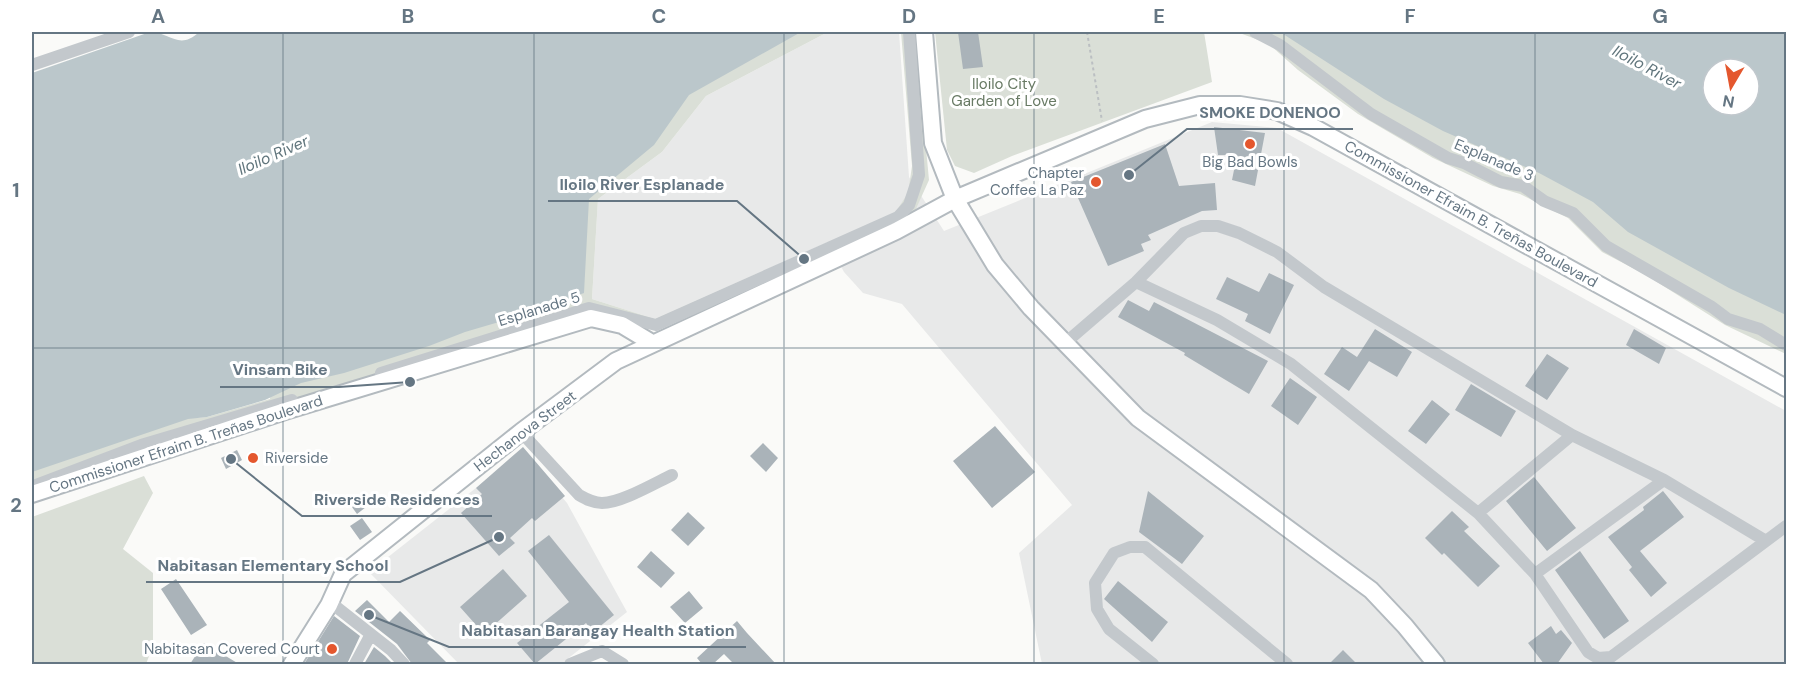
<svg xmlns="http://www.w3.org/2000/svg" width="1818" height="696" font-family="'DM Sans',sans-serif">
	<rect width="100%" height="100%" fill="#fafaf8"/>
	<path fill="#e8e9e9" d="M828,32h71l10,145 35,54 268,-109 65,6 509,283v253h-744l-23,-111 53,-48 -170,-201 -39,-11 -19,-21 -16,-30 -173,77 -63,-20 6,-100 64,-47 44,-56z
		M523,451l44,52 60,109 -66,52h-102l-90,-92z"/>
	<path fill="#dadfd7" d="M710,32h118l-122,64 -44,56 -64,47 -6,100 63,20 240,-106 13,-20 4,-27 -11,-134h14l14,148 -14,31 -26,18 -229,98 -70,-16 -558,179v-62l175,-11 63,-18 2,-20z
		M935,32h269l8,50 -200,74 -38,17 -19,-7 -8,-16z
		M1237,32h77l472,271v51l-61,-29 -79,-50 -44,-23 -34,-34 -48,-24 -27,-8 -60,-28 -75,-44 -60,-44 -29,-26z
		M144,476l9,17 -30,56 30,24v73l-7,18h-114v-147z"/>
	<path fill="#bbc7cb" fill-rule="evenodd" d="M150,32c20,0 29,19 49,0h602l-112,63 -35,50 -65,54 -5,94 -61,22 -58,17 -36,14 -85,27 -43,10 -36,17 -58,17 -19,2 -156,53v-399z
		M1280,32h506v283l-57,-27 -101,-56 -35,-30 -54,-29 -96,-42 -59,-32zM1713,69h36v36h-36z"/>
	<path fill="#aab3b9" d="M958,32h20l5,35 -20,2z
		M1214,127l51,6 -10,53 -23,-6 5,-25h-19z
		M1165,144l14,42 36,-3 2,27 -15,1 -54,24 3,5 -10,4 3,7 -36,15 -37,-84z
		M1269,273l25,12 -24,49 -25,-13 3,-7 -32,-15 11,-22 32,15z
		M1128,300l21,11 5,-9 114,59 -19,33 -65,-39 1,-2 -67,-36z
		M1375,329l37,23 -15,25 -28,-16 -20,30 -25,-17 18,-27 15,10z
		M1634,329l32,19 -7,16 -33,-19z
		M1547,354l22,14 -22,32 -22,-14z
		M1290,378l27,19 -19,28 -27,-19z
		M1471,384l45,27 -15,26 -46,-27z
		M1432,400l18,14 -24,30 -18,-13z
		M995,426l40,46 -43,36 -39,-47z
		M763,443l15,15 -12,14 -16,-16z
		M523,447l42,49 -30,25 -3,-3 -22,20 5,5 -16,13 -38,-43 21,-19 -6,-6z
		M237,450l5,10 -16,9 -5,-11z
		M1534,477l42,51 -29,23 -41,-50z
		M1148,491l56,45 -22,28 -43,-32z
		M1663,491l21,26 -44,34 27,32 -16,14 -22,-27 3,-3 -24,-30 36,-27 -1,-3z
		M362,493l8,11 -13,10 -8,-11z
		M1452,511l17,16 -5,4 36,35 -22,21 -34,-34 -2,2 -17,-17z
		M688,512l17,16 -17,18 -17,-16z
		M362,518l10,14 -12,8 -10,-14z
		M549,535l65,80 -21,17 -7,-9 -51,41 -18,-21 52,-41 -41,-51z
		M651,551l24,22 -14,15 -24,-21z
		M1580,551l49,70 -25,18 -49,-69z
		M503,569l24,27 -43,38 -24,-27z
		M176,579l31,46 -16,10 -30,-46z
		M1118,581l50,41 -16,20 -48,-43z
		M689,591l14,17 -18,15 -15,-16z
		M367,600l22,22 11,-11 30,29 -3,3 21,21h-36l-15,-20 -42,-33z
		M334,616l26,20 -13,28h-43z
		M737,621l10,12 29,31h-42l-10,-10 -11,10h-11l-5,-6z
		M1551,626l5,8 5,-4 11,13 -15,21h-13l-16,-21z
		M204,643l35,21h-49z
		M374,647l11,9 8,8h-29z
		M1343,650l14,14h-28z"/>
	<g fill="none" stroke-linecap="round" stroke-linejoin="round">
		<defs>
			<path id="secondary" d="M924,32l9,111 22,56 40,66 36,43 107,110 233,172 34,36 31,38
				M32,494l253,-83 306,-93 31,7 30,18
				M292,664l37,-59 14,-31 178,-142 95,-71 280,-130 59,-32 190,-80 55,-14h40l37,6 36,16 473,261"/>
		</defs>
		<use href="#secondary" stroke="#b3babf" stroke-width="20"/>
		<path stroke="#bbbfc2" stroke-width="2" stroke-dasharray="3 3" stroke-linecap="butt" d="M1087,32l15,89"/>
		<path stroke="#c3c8cc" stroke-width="12" d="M1255,32l25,13 91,69 77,44 16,5 37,19 22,4 21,15 29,12 33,33 106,61 16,12 32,10 26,16
			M32,65l97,-33
			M1136,282l81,38 74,44 187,149 57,61 53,78 10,6 13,-1 175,-131
			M1064,344l72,-62 48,-49 17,-7h17l21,7 38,19 47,35 248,148 92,45 102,61
			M381,373l208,-65 67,17 242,-108 11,-12 10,-30 -10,-143
			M521,432l58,63c7,4 14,8 23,8 19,0 53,-20 70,-28
			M33,486l108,-41 151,-45
			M1478,513l94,-78
			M1535,574l129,-94
			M330,602l61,48 13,14
			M355,664l16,-30
			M570,664l32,-13 21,13
			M1153,664l-44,-35 -12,-20 -2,-26 19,-30 16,-6h15l142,117"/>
		<use href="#secondary" stroke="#fff" stroke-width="16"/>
	</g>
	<path fill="none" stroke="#657683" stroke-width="1.5" stroke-opacity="0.55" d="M283,32v632M534,32v632M784,32v632M1034,32v632M1284,32v632M1535,32v632M32,348h1754"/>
	<g fill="#e4572e" stroke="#fff" stroke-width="2">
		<circle cx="1250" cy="144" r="6"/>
		<circle cx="1096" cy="182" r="6"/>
		<circle cx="253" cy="458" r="6"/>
		<circle cx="332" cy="649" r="6"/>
	</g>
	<g text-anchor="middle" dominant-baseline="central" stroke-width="6" stroke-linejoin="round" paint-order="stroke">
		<g font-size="15" fill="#687a64" stroke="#fff">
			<text x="1004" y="84">Iloilo City<tspan x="1004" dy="17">Garden of Love</tspan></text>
		</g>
		<g font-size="15" fill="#657683" stroke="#fff">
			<text transform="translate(1494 160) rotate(23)">Esplanade 3</text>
			<text transform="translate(1471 214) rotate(29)">Commissioner Efraim B. Treñas Boulevard</text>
			<text transform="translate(539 309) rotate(-17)">Esplanade 5</text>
			<text transform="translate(525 431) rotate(-37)">Hechanova Street</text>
			<text transform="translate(186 444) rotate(-18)">Commissioner Efraim B. Treñas Boulevard</text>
		</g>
		<g font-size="15" fill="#657683" stroke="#fff" text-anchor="end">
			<text x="1250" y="162" text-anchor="middle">Big Bad Bowls</text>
			<text x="1084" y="173">Chapter<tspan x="1084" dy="17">Coffee La Paz</tspan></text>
			<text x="265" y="458" text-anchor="start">Riverside</text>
			<text x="320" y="649">Nabitasan Covered Court</text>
		</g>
		<g font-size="16" font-style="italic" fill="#60757c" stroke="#fff">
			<text transform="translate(1647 67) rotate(28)">Iloilo River</text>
			<text transform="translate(273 155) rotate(-24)">Iloilo River</text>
		</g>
	</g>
	<path fill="none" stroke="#657683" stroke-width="2" d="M1129 175L1187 129H1353M804 259L737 201H548M410 382L339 387H220M231 459L302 516H492M499 537L400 582H146M369 615L449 647H746"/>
	<g fill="#657683" stroke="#fff" stroke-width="2">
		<circle cx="1129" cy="175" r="6"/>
		<circle cx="804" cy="259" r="6"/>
		<circle cx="410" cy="382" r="6"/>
		<circle cx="231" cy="459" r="6"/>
		<circle cx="499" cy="537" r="6"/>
		<circle cx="369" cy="615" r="6"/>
	</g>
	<g font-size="16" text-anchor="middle" font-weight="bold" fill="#657683" stroke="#fff" stroke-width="6" stroke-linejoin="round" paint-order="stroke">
		<text x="1270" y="118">SMOKE DONENOO</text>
		<text x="642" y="190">Iloilo River Esplanade</text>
		<text x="280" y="375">Vinsam Bike</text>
		<text x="397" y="505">Riverside Residences</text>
		<text x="273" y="571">Nabitasan Elementary School</text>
		<text x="598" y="636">Nabitasan Barangay Health Station</text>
	</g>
	<rect width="1818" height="696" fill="none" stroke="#ffffff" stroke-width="66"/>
	<g transform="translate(1731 87) rotate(190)"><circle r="28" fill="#ffffff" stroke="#c1c8cd" stroke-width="1.5"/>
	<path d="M0-4.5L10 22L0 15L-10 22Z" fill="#e4572e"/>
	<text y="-9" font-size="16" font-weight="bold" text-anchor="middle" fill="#657683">N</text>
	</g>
	<rect x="33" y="33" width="1752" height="630" fill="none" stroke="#657683" stroke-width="2"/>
	<g font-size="20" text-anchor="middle" font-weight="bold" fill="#657683">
		<text x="158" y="23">A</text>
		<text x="408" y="23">B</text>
		<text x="659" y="23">C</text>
		<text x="909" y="23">D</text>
		<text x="1159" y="23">E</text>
		<text x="1410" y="23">F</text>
		<text x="1660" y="23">G</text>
		<text x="16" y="197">1</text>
		<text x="16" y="512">2</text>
	</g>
</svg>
